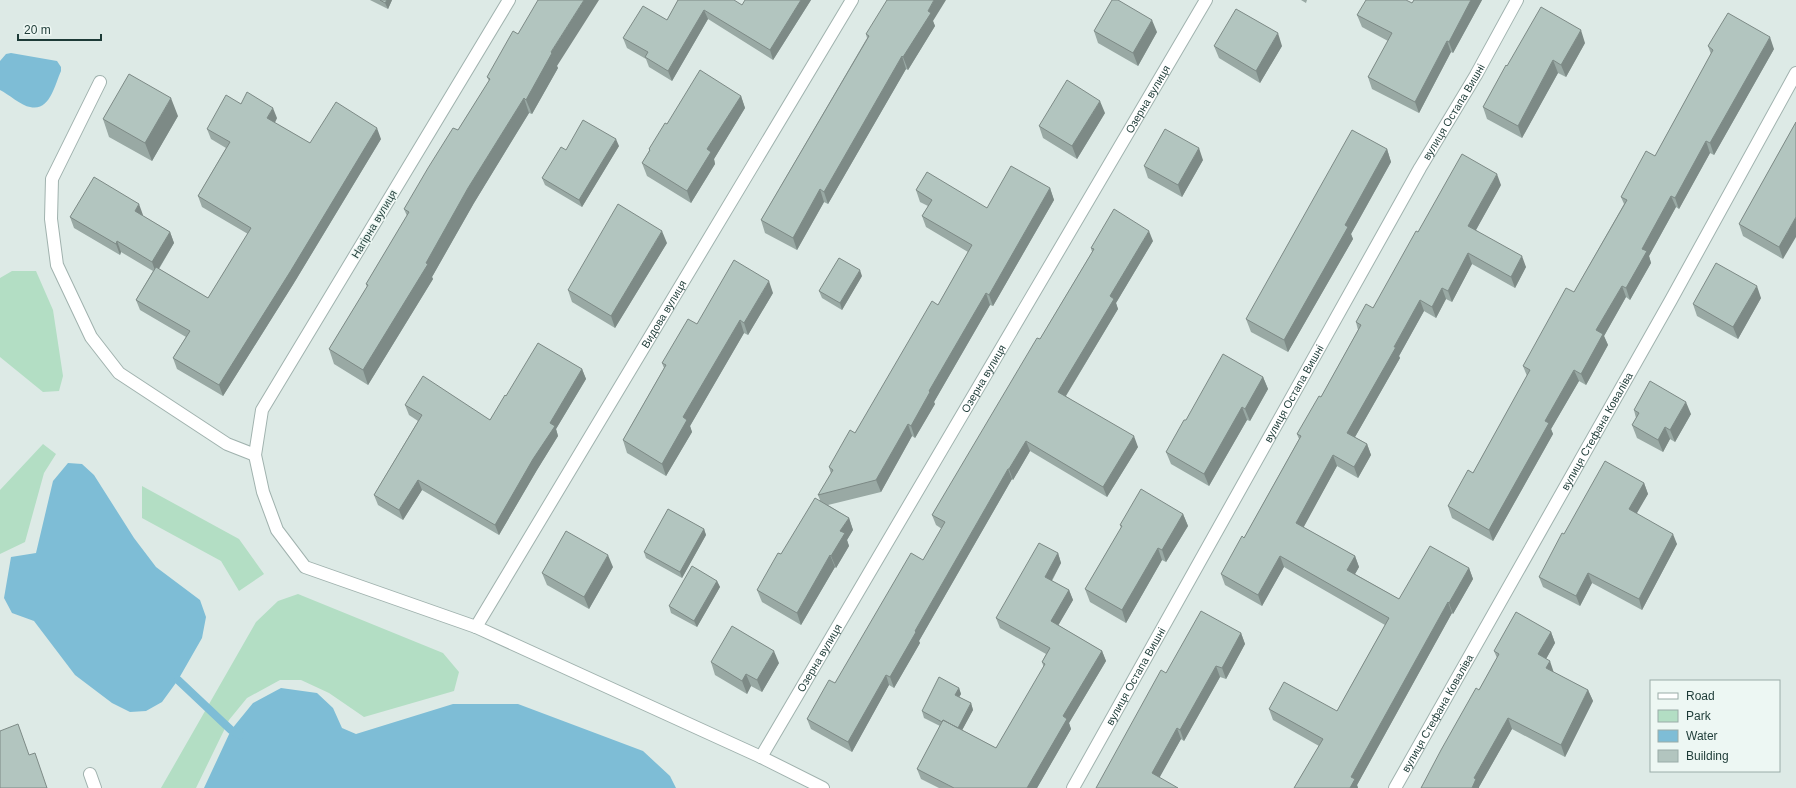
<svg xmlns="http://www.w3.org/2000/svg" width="1796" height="788" font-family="Helvetica,sans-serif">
	<rect width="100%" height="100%" fill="#ddeae6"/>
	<path fill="#b3dec4" d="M12,271h24l17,39 10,66 -4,15 -16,1 -43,-35v-79z
		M43,444l13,10 -12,19 -19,69 -25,12v-64z
		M142,486l97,53 25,35 -25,17 -18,-30 -79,-43z
		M298,594l145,59 16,19 -5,19 -90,26 -35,-24 -28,-13h-21l-33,18 -18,22 -33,68h-35l95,-166 22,-21z"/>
	<path fill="#7ebdd6" d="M11,53l46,8 4,6v4c-6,13 -11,41 -31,36 -8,-1 -22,-13 -30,-17v-29l6,-7z
		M68,463l14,1 12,11 40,63 22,29 44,33 6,17 -4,21 -24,42 -16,22 -16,9 -16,1 -18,-9 -37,-28 -41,-54 -22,-8 -8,-15 7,-41 25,-4 17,-72z
		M281,688l36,5 16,15 9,20 14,6 97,-30h65l125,47 27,25 6,12h-472l27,-58 22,-27z"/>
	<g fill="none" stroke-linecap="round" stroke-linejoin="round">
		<path stroke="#7ebdd6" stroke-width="8" d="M178,680l53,50 9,5"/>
		<defs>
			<path id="service" d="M100,82l-48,97 -1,40 6,46 34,72 28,36 108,71 28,11"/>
			<g id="minor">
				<path d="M509,0l-247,410 -7,45 8,37 14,38 28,37 171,60 285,130 62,31"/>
				<path id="s1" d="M476,627l376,-627"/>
				<path id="s2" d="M761,757l445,-757"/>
				<path d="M90,774l5,14"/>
				<path id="s3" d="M1073,788l347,-620 56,-93 41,-75"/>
				<path id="s4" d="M1395,788l276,-488 125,-227"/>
			</g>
		</defs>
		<use href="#service" stroke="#a0b2ae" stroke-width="14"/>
		<use href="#minor" stroke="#a0b2ae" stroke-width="14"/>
		<use href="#service" stroke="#fff" stroke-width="12"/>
		<use href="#minor" stroke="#fff" stroke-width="12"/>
	</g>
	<path fill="#99a9a4" d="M370,0h22l-4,9z
		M678,0l64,5 69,-5 -38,60 -65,-41 -36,62 -23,-14 -3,-8 -19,-11 -4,-10 44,-18z
		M1301,0h6l-1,3z
		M1414,0h68l-29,53 -2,-1 -32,61 -47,-24 -4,-12 20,-36 -26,-14 -5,-12 55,-12z
		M933,21l2,5 -27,44 -2,-1 -78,135 -4,-2 -27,48 -32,-17 -4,-13 106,-182 -1,-4z
		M1094,31l63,1 -19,34 -40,-23z
		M518,34l39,32 1,2 -26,46 -3,-1 -55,90 -42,74 1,2 -65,106 -34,-21 -5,-15 38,-62 -1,-3 41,-68 -3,-7 54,-79 31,-49 -2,-4z
		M1585,43l-19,34 -8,-4 -36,65 -35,-19 -4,-12 24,-41z
		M1214,46h68l-22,37 -41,-25z
		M1708,46l66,3 -60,106 -4,-2 -31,56 -3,-2 -27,49 2,7 -21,37 -4,-3 -22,39 4,9 -22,40 -7,-4 -28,48 2,5 -60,107 -41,-23 -4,-12 25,-33 54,-97 -4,-10 51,-74 50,-88 -3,-7 34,-41 56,-102z
		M741,96l4,12 -31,51 1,5 -24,39 -44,-27 -5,-13 7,-12v-2l18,-25z
		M1105,113l-28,46 -34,-21 -4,-12z
		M178,116l-26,45 -43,-24 -6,-18z
		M277,118l-2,5 35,20 71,-4 -87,144 -71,113 -46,-27 -4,-11 13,-21 -46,-27 -4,-10 17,-29 -32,-19 -1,3 -46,-27 -4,-11 73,-2v1l27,16 4,11 -15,26 49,29 40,-64 -46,-27 -4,-11 28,-48 -15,-9 -4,-10z
		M1796,122l-13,137 -40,-23 -4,-12z
		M619,146l-37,61 -37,-22 -3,-7 24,-28z
		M1387,149l4,13 -40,72 2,5 -65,113 -37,-20 -5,-13z
		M1203,160l-21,37 -34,-19 -4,-12z
		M1501,185l-25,45 50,37 -11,21 -43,-24 -20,38 -6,-3 -10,19 -12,-7 -25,45 1,2 -45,79 12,7 4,11 -13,23 -21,-12 -34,61 52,29 4,11 -4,7 44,25 70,-31 4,11 -20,35 -1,-1 -95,172 1,3h-64l25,-42 -46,-26 -4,-11 68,2 48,-86 -101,-58 -22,39 -37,-21 -4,-11 23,-36 55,-99 -2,-5 24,-37 37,-67 -2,-8 17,-14 45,-76z
		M1050,188l4,12 -61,106 -3,-1 -56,97 1,2 -20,34 -3,-2 -31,56 -53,13 21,13 4,12 -6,10 2,6 -13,22 -1,-1 -34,58 -39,-23 -5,-12 24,-36 39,-54 -2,-5 13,-21 -2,-7 26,-34 83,-128 30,-53 -42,-25 -4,-11 6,-10 -8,-4 -4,-12 71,18z
		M1153,241l-37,62 2,6 -52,87 72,51 -31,50 -77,-46 -17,29 -1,-1 -93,162 1,2 -26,45 -5,-3 -37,67 -41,-23 -4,-10 28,-36 88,-123 19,-31 -6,-4 -4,-10 108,-176 52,-87 -1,-4z
		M667,243l-52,85 -43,-26 -4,-12z
		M862,276l-20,34 -20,-12 -3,-7z
		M773,293l-25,42 -4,-2 -54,93 2,6 -26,44 -39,-23 -4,-13 41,-72 -2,-5 35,-39z
		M1761,298l-23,41 -41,-23 -4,-12z
		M582,369l4,10 -30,50 2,7 -21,34 -38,65 -77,-45 -19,30 -25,-15 -4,-10 44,-74 -9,-6 -4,-10 85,15 16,-24z
		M1263,377l5,12 -18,32 -3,-1 -38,66 -38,-22 -5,-12 20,-32z
		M1634,410l57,4 -16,28 -5,-3 -7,13 -26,-14 -5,-13 4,-7z
		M1644,483l4,11 -12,19 41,31 -35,66 -50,-27 -12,23 -37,-19 -4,-10 25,-43z
		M1183,514l5,12 -22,36 -4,-2 -36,63 -36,-21 -5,-13 36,-61 -1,-3z
		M704,529l2,6 -24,43 -36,-20 -2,-6z
		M1058,553l3,10 -9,18 17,9 4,10 -15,25 44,26 4,10 -37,62 2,6 -34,59h-98l-18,-9 -4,-10 23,-43 -16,-8 -2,-7 37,-23 2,6 -2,3 12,6 2,7 -11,20 34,18 48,-80 -2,-6 4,-8 -46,-26 -4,-10z
		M613,567l-24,42 -42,-24 -5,-12z
		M717,581l3,6 -23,40 -26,-14 -2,-7z
		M1551,632l4,11 -9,16 7,13 35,18 5,11 -28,56 -53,-28 -33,58 -58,1 58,-98 18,-32 -3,-7z
		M1241,633l4,11 -19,35 -6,-2 -36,64 -3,-2 -22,38 -63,11 70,-115z
		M711,662l68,1 -17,29 -11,-6 -4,8 -32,-19z"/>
	<path fill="#7d8a86" d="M387,0h5l-4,9 -3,-6z
		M584,0h15l-42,66 1,2 -26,46 -6,-14 25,-48z
		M801,0h10l-38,60 -3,-10z
		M934,0h12l-13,21 2,5 -27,44 -5,-13z
		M1471,0h11l-29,53 -4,-11z
		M704,10l4,9 -36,62 -4,-10z
		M1152,20l5,12 -19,34 -5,-13z
		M1581,30l4,13 -19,34 -5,-12z
		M1278,33l4,13 -22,37 -4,-12z
		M1770,37l4,12 -60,106 -4,-12z
		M1447,41l4,11 -32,61 -4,-11z
		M902,56l4,13 -78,135 -4,-12z
		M1553,60l5,13 -36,65 -4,-12z
		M741,96l4,12 -31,51 1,5 -24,39 -4,-12 20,-42z
		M171,98l7,18 -26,45 -7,-18z
		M524,98l5,15 -55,90 -42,74 1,2 -65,106 -5,-15 63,-107 42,-75z
		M1100,101l5,12 -28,46 -5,-13z
		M273,108l4,10 -6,11 -4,-11z
		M377,128l4,11 -87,144 -71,113 -4,-11z
		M616,139l3,7 -37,61 -3,-7z
		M1706,141l4,12 -31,56 -4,-11z
		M1199,148l4,12 -21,37 -4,-12z
		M1387,149l4,13 -40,72 2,5 -65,113 -4,-12 61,-115z
		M1497,174l4,11 -29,52 -4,-11z
		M1050,188l4,12 -61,106 -4,-11z
		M820,189l4,13 -27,48 -4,-12z
		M1671,196l5,11 -27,49 2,7 -21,37 -4,-12 16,-39z
		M139,204l4,11 -4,7 -4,-11z
		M1796,217v20l-13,22 -4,-12z
		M662,231l5,12 -52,85 -4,-12z
		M1149,231l4,10 -37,62 2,6 -56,93 -4,-10 52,-96z
		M170,232l4,11 -18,30 -4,-11z
		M117,241l4,11 -1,3 -4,-11z
		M1468,253l4,11 -20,38 -4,-11z
		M1522,256l4,11 -11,21 -4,-11z
		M860,270l2,6 -20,34 -2,-7z
		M769,281l4,12 -25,42 -4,-12z
		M1622,286l4,11 -22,39 4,9 -22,40 -5,-11 15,-44z
		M1757,286l4,12 -23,41 -5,-12z
		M1442,288l4,11 -10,19 -4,-11z
		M986,293l4,12 -56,97 1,2 -20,34 -4,-12 18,-35z
		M1420,300l4,11 -25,45 1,2 -49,86 -4,-11z
		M740,320l4,13 -54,93 2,6 -26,44 -4,-12 21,-47z
		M582,369l4,10 -30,50 2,7 -21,34 -38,65 -4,-10 55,-102z
		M1574,370l5,11 -28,48 2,5 -60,107 -4,-11 56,-109z
		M1263,377l5,12 -18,32 -5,-12z
		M1686,402l5,12 -16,28 -5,-12z
		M1242,407l5,13 -38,66 -5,-12z
		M908,424l4,12 -31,56 -5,-12z
		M1665,427l5,12 -7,13 -5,-12z
		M1134,436l4,11 -31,50 -4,-10z
		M1026,441l4,10 -17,29 -4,-11z
		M1367,444l4,11 -13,23 -4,-11z
		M1333,455l4,11 -37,68 -4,-11z
		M1008,469l4,10 -93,162 1,2 -26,45 -4,-11 25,-46z
		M418,480l4,10 -19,30 -4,-10z
		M1644,483l4,11 -15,26 -4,-11z
		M1183,514l5,12 -22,36 -4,-12z
		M849,518l4,12 -6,10 2,6 -13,22 -5,-12 9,-25z
		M704,529l2,6 -24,43 -2,-6z
		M1673,534l4,10 -35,66 -3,-11z
		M1158,548l4,12 -36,63 -4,-13z
		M1058,553l3,10 -13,24 -3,-10z
		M608,555l5,12 -24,42 -5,-12z
		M830,555l5,12 -34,58 -4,-12z
		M1280,556l4,11 -22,39 -4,-11z
		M1355,556l4,11 -8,14 -4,-11z
		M1469,568l4,11 -20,35 -4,-11z
		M1588,573l4,10 -12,23 -4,-10z
		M717,581l3,6 -23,40 -3,-6z
		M1069,590l4,10 -18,31 -4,-10z
		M1448,602l4,11 -95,172 1,3h-8l1,-11z
		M1551,632l4,11 -13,23 -4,-12z
		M1241,633l4,11 -19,35 -4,-11z
		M774,651l5,12 -17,29 -5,-12z
		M1102,651l4,10 -37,62 2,6 -34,59h-10l36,-72z
		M1550,661l4,12 -8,-5z
		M1216,666l4,11 -36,64 -4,-11z
		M746,674l5,12 -4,8 -5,-13z
		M886,675l3,10 -37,67 -4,-10z
		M959,688l2,6 -4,7 -2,-6z
		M1588,690l5,11 -28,56 -4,-12z
		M971,703l2,7 -14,26 -2,-6z
		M1508,718l4,11 -33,58v1h-7l2,-10z
		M1177,728l4,11 -25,45 -4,-11z"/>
	<path fill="#b2c5bf" stroke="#7d8a86" d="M380,0h7l-2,3z
		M538,0h46l-33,52 1,1 -26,47 -2,-2 -56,90 -42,75 2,1 -65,106 -34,-21 39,-64 -2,-1 43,-72 -5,-3 24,-41 25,-40 5,2 32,-51 -3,-2 26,-46 5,3z
		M678,0h56l8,5 3,-5h56l-31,50 -66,-40 -36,61 -23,-14 3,-5 -25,-14 20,-32 24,14z
		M887,0h47l-6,11 3,2 -28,44 -1,-1 -78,136 -4,-3 -27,49 -32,-18 108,-184 -3,-2z
		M1112,0h6l34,20 -19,33 -39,-22z
		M1366,0h40l6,3 2,-3h57l-22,42 -2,-1 -32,61 -47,-25 24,-44 -35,-18z
		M1541,7l40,23 -20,35 -8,-5 -35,66 -35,-19 23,-42 1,1z
		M1236,9l42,24 -22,38 -42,-25z
		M1728,13l42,24 -60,106 -4,-2 -31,57 -4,-2 -29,53 5,2 -21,37 -4,-2 -26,44 7,4 -22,40 -7,-4 -29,51 4,2 -60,107 -41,-24 20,-36 5,3 57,-103 -7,-4 43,-78 8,4 53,-92 -6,-3 25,-46 9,5 58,-106 -5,-4z
		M700,70l41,26 -34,53 4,3 -24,39 -45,-28 8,-13 -1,-1 16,-26 2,1z
		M129,74l42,24 -26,45 -42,-24z
		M1067,80l33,21 -28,45 -33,-20z
		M247,92l26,16 -6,10 43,25 26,-41 41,26 -87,144 -71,113 -46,-27 17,-27 -54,-31 20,-33 52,31 43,-70 -53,-32 32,-54 -23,-13 19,-34 15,9z
		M583,120l33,19 -37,61 -37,-22 19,-31 5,3z
		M1796,122v95l-17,30 -40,-23z
		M1165,129l34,19 -21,37 -34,-19z
		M1352,130l35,19 -42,76 3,2 -64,113 -38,-21z
		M1462,154l35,20 -29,52 54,30 -11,21 -43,-24 -20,38 -6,-3 -10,19 -12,-7 -26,47h2l-49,86 20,11 -13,23 -21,-12 -37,68 59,33 -8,14 52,29 31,-53 39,22 -20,35 -1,-1 -97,175 4,2 -5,9h-56l29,-49 -54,-30 15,-27 53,29 52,-93 -109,-62 -22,39 -37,-21 21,-38 2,2 57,-102 -4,-2 22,-38 2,1 40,-72 -5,-3 10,-18 7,4 43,-77 2,1z
		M1011,166l39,22 -61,107 -3,-2 -57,98 1,1 -19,34 -3,-2 -32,56 -58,15 15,-25 -4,-3 21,-37 5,3 77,-132 6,4 34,-60 -50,-29 10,-16 -16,-10 11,-18 60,36z
		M94,177l45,27 -4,7 35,21 -18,30 -35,-21 -1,3 -46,-27z
		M618,204l44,27 -51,85 -43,-26z
		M1114,209l35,22 -39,65 4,3 -56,93 76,44 -31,51 -77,-46 -17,28h-1l-93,162 1,1 -26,45 -4,-2 -38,67 -41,-23 22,-39 6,3 76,-130 12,7 22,-38 -13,-7 105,-177 3,1 54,-90 -3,-1z
		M839,258l21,12 -20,33 -21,-12z
		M734,260l35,21 -25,42 -4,-3 -57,97 4,3 -25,44 -39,-24 43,-75 -4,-2 26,-44 9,5z
		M1716,263l41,23 -24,41 -40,-23z
		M538,343l44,26 -32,54 5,3 -22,33 -38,66 -77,-45 -19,30 -25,-15 48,-80 -17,-10 18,-29 67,44 15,-25 1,1z
		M1223,354l40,23 -18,32 -3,-2 -38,67 -38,-22 18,-32h2z
		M1650,381l36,21 -16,28 -5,-3 -7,13 -26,-15 7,-12 -5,-3z
		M1605,461l39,22 -15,26 44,25 -34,65 -51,-26 -12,23 -37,-19 23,-44 2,1z
		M1141,489l42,25 -21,36 -4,-2 -36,62 -37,-21 37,-63 -2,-1z
		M815,498l34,20 -9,13 5,2 -14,23 -1,-1 -33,58 -40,-23 21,-37 3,1z
		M668,509l36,20 -24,43 -36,-20z
		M566,531l42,24 -24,42 -42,-24z
		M1039,543l19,10 -13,24 24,13 -18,31 51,30 -39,65 4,3 -40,69h-73l-37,-19 26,-49 53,28 49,-84 -3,-2 8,-14 -54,-30z
		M692,566l25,15 -23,40 -25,-15z
		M1201,611l40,22 -19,35 -6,-2 -36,64 -3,-2 -25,45 26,15h-82l65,-118 5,3z
		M1516,612l35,20 -13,22 12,7 -4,7 42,22 -27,55 -53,-27 -34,60 2,1 -4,9h-51l20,-38 35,-62 3,2 20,-36 -5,-3z
		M732,626l42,25 -17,29 -11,-6 -4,7 -31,-19z
		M939,677l20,11 -4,7 16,8 -13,25 -15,-8 -1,2 -20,-11z
		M18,724l11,31 6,-2 12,35h-47v-57z"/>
	<g text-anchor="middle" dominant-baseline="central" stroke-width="3" stroke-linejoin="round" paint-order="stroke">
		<g font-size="11" fill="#1d3b37" stroke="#edf7f3">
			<text stroke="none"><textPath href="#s2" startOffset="763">Озерна вулиця</textPath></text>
			<text stroke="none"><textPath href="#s3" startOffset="776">вулиця Остапа Вишні</textPath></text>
			<text transform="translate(374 224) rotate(-59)">Нагірна вулиця</text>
			<text stroke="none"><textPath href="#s1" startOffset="365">Видова вулиця</textPath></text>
			<text stroke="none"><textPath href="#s2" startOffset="439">Озерна вулиця</textPath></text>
			<text stroke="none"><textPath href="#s3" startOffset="452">вулиця Остапа Вишні</textPath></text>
			<text stroke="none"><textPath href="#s4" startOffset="410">вулиця Стефана Коваліва</textPath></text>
			<text stroke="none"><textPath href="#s2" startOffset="115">Озерна вулиця</textPath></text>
			<text stroke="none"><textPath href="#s3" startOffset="128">вулиця Остапа Вишні</textPath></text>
			<text stroke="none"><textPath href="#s4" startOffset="86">вулиця Стефана Коваліва</textPath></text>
		</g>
	</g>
	<rect x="1650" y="680" width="130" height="92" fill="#edf7f3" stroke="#9aaca8"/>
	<rect x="1658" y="693" width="20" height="6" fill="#ffffff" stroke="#9aaca8"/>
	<text x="1686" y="700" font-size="12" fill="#1d3b37">Road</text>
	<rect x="1658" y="710" width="20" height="12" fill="#b3dec4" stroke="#9aaca8"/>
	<text x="1686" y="720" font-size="12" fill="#1d3b37">Park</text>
	<rect x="1658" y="730" width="20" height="12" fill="#7ebdd6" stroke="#9aaca8"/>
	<text x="1686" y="740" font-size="12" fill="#1d3b37">Water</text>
	<rect x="1658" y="750" width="20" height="12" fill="#b2c5bf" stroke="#9aaca8"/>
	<text x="1686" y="760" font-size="12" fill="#1d3b37">Building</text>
	<path d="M18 34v6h83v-6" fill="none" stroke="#1d3b37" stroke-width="2"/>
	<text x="24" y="34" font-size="12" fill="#1d3b37" stroke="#edf7f3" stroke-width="3" paint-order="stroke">20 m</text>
</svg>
